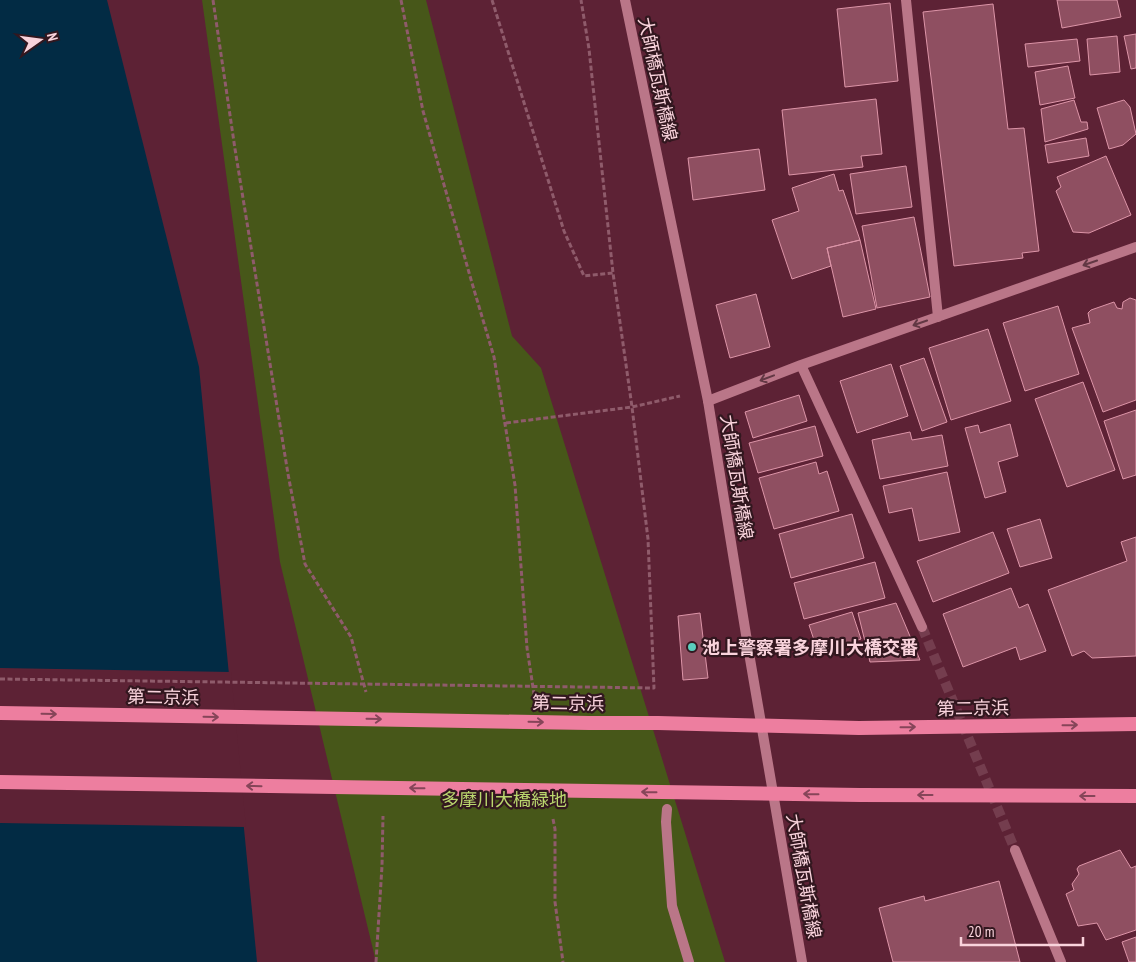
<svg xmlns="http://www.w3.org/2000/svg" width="1136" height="962" font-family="'PT Sans Narrow','Noto Sans JP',sans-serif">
	<rect width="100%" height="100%" fill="#5d2235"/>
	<path fill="#475719" d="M202,0h224l86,336 29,32 184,594h-349l-96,-400z"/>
	<path fill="#022b44" d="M0,0h107l92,367 58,595h-257z"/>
	<path fill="#5d2235" d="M0,668l231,4 15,155 -246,-4z"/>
	<path fill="#8f4f61" stroke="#dd95a8" d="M1057,0h60l4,17 -59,11z
		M890,3l8,78 -53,6 -8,-78z
		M993,4l15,125 16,-1 15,123 -17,2 1,5 -69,8 -31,-254z
		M1136,34v34l-5,1 -7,-33z
		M1117,36l3,36 -30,3 -3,-36z
		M1077,39l3,22 -52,6 -3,-23z
		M1068,66l7,32 -35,7 -5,-33z
		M876,99l6,55 -21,2 2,11 -74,8 -7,-65z
		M1074,100l7,22h6l1,7 -43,13 -4,-33z
		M1124,100l6,7 6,27 -13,11 -14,4 -12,-41z
		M1086,138l3,18 -41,7 -3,-18z
		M759,149l6,41 -72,10 -5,-42z
		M1106,156l25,59 -42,18 -16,-1 -17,-41 5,-4 -4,-10z
		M906,166l6,41 -56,7 -6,-40z
		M834,174l5,17 4,-1 17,50 -33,8 4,18 -39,13 -20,-59 27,-9 -7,-23z
		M914,217l16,80 -53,11 -15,-82z
		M860,240l16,69 -33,8 -16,-69z
		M756,294l14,53 -40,11 -14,-53z
		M1130,298l6,2v100l-33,12 -31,-84 18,-5 -2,-10 3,-3 23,-8 3,6 5,1 1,-7z
		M1058,306l21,68 -54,17 -22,-68z
		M988,329l23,72 -60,19 -22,-72z
		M924,358l23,64 -25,9 -22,-65z
		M891,364l17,52 -51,17 -17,-52z
		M1083,382l32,88 -48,17 -32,-88z
		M799,395l8,26 -54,17 -8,-26z
		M1136,410v65l-13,4 -19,-58z
		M1010,424l8,32 -20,6 8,30 -21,6 -20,-70 13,-3 2,8z
		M815,426l8,30 -65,17 -9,-30z
		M910,432l2,8 30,-5 6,31 -68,13 -8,-39z
		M816,462l3,12 8,-3 12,40 -65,18 -15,-51z
		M947,472l13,60 -41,9 -7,-33 -23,5 -6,-27z
		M852,514l12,44 -73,20 -12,-44z
		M1040,519l12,39 -32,9 -13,-38z
		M993,532l16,41 -76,29 -16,-41z
		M1136,537v119l-44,2 -8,-7 -12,5 -24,-66 79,-29 -6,-19z
		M875,562l10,36 -81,21 -10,-36z
		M1011,588l8,20 9,-4 18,47 -26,9 -4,-13 -53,20 -20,-53z
		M896,603l24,57 -50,2 -12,-49z
		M852,612l9,27 -43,13 -9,-27z
		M700,613l8,65 -25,2 -5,-64z
		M1120,850l11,18 5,-2v64l-30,10 -9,-17 -19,3 -12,-32 8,-4 -2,-6 7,-10 -2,-5 2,-3z
		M999,881l21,81h-127l-14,-54 45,-12 1,5z
		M1136,937v25h-7l-7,-20z"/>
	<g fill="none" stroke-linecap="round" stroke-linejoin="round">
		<path stroke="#743d4e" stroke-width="10" stroke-dasharray="10 5" stroke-linecap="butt" d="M922,627l93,223"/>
		<path stroke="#8f5b6b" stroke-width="3" stroke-dasharray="5 2.5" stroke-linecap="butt" d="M213,0l22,149 53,325 17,90 46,73 15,55
			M401,0l22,111 49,172 22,74 21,128 12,163 7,46
			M492,0l72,231 20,45 29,-3
			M506,423l126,-16 48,-11
			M0,679l654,9 -6,-149 -16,-132 -19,-134 -24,-224 -8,-49
			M553,819l2,10v73l8,60
			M376,962l6,-96 1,-50"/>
		<path stroke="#ba7688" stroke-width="10" d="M667,809l-1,13 6,84 17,56"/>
		<path stroke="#ba7688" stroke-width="10" d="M906,0l32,317
			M801,365l121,262
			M708,401l93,-36 335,-118
			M1015,850l46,112"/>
		<path stroke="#ba7688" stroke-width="10" d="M625,0l83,401 41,252 53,309"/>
		<path stroke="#ed7e9f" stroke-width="14" d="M0,713l589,10h69l201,5 277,-4
			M0,782l860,13 276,1"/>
	</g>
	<defs><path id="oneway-shaft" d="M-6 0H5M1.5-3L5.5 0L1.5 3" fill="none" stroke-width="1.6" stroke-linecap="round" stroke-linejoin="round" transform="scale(1.25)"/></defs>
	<g stroke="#623844">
		<use href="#oneway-shaft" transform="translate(1090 263) rotate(161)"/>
		<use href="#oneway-shaft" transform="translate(920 323) rotate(161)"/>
		<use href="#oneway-shaft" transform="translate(767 378) rotate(159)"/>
	</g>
	<g stroke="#864559">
		<use href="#oneway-shaft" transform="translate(49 714) rotate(1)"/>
		<use href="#oneway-shaft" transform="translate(211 717) rotate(1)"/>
		<use href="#oneway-shaft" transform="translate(374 719) rotate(1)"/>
		<use href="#oneway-shaft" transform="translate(536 722) rotate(1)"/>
		<use href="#oneway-shaft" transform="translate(1070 725) rotate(-1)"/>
		<use href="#oneway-shaft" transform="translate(908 727) rotate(-1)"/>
		<use href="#oneway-shaft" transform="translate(254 786) rotate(-179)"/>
		<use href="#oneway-shaft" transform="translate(417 788) rotate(-179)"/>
		<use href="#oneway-shaft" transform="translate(649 792) rotate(-179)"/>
		<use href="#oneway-shaft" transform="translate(811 794) rotate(-179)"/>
		<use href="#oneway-shaft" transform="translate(925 795) rotate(-180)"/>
		<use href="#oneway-shaft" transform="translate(1087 796) rotate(-180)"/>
	</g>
	<circle fill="#5acebd" stroke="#32171f" stroke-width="2" cx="692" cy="647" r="5"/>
	<g text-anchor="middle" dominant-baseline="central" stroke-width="4.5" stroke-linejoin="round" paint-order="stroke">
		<g font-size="18" fill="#f9d3dc" stroke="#32171f">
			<text transform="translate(658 79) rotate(78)">大師橋瓦斯橋線</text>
			<text transform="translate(737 477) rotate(81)">大師橋瓦斯橋線</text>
			<text transform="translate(163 697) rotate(1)">第二京浜</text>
			<text transform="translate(568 703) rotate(1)">第二京浜</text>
			<text transform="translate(973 708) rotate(-1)">第二京浜</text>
			<text transform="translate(804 876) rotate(80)">大師橋瓦斯橋線</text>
		</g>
		<g font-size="18" font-weight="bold" fill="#f9d3dc" stroke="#32171f" text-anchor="start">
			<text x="702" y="647">池上警察署多摩川大橋交番</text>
		</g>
		<g font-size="18" fill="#bad76e" stroke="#32171f">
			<text x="504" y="799">多摩川大橋緑地</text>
		</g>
	</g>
	<g transform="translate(40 40) rotate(76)" stroke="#32171f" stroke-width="4" paint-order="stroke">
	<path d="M0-4L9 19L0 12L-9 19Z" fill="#f9d3dc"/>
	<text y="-8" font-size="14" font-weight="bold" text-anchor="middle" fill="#f9d3dc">N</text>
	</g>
	<path d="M961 937v8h122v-8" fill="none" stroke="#f9d3dc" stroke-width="2.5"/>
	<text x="968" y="937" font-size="15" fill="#f9d3dc" stroke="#32171f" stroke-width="4" paint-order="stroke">20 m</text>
</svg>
